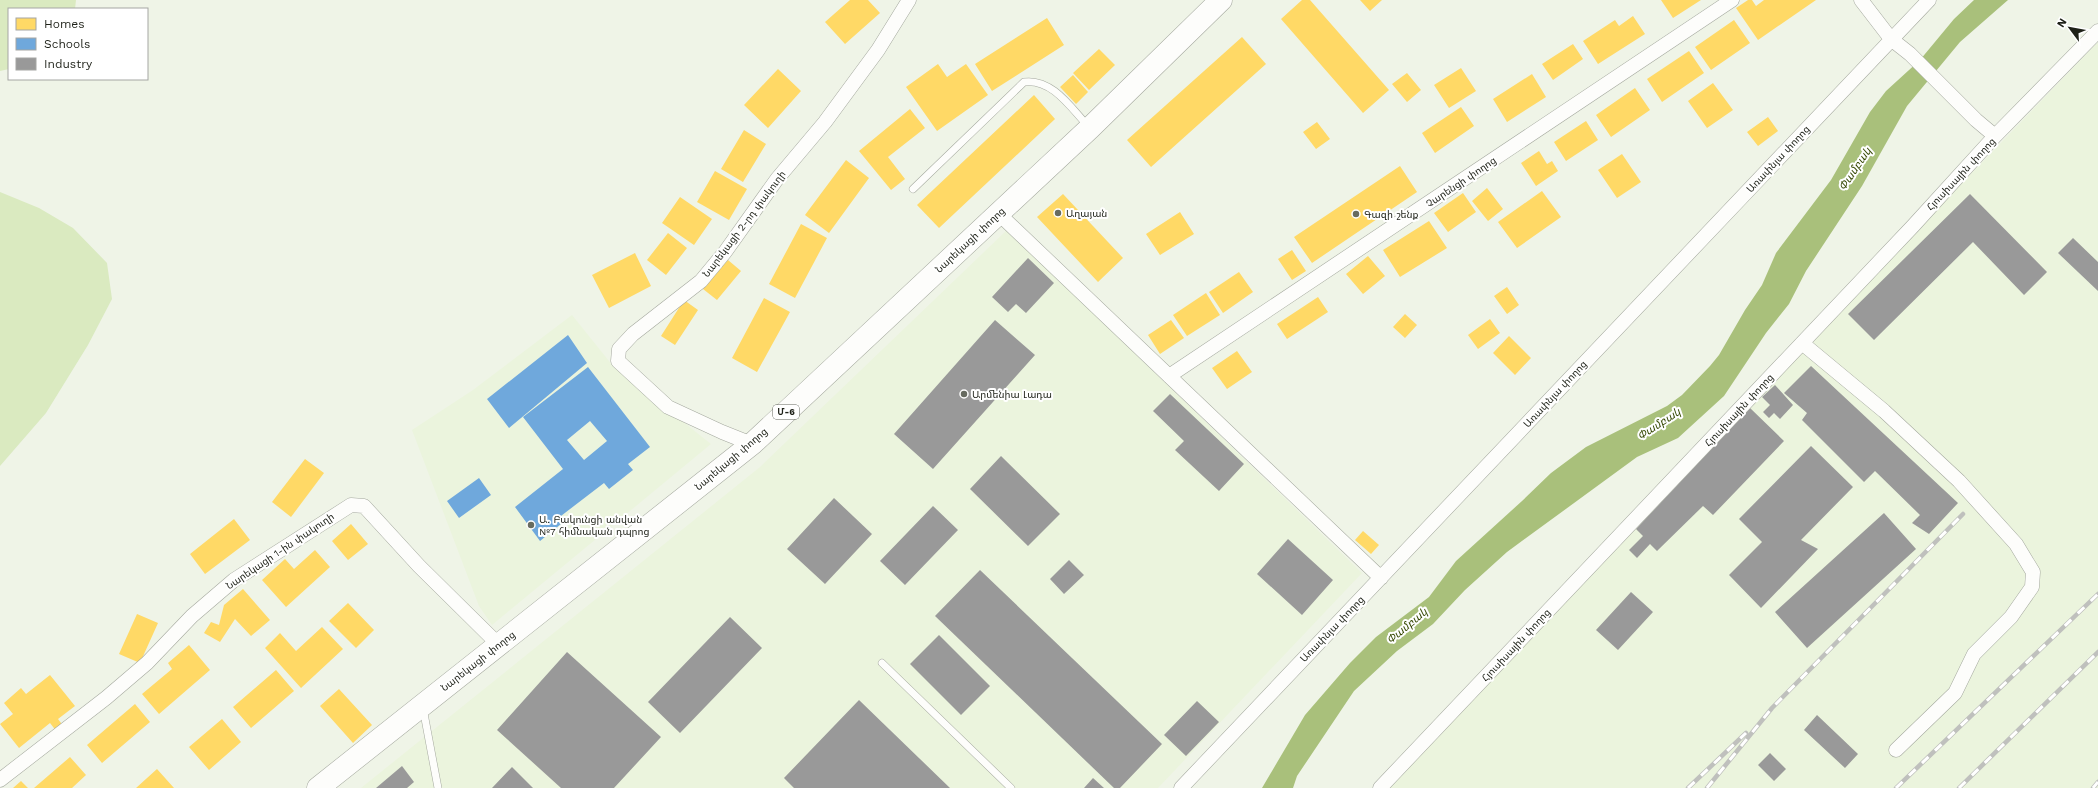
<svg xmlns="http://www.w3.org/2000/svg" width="2098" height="788" font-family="'Work Sans','Noto Sans Armenian',sans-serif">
	<rect width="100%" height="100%" fill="#eff4e7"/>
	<path fill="#ebf4dd" d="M2098,42v746h-711l280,-298z
		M1007,230l355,343 -204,215h-797l399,-321z
		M572,315l41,51 98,78 -219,181 -13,-19 -67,-176 61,-40z"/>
	<path fill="#daeac0" d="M0,0h76l-1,9h-66v60l-9,2z
		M0,192l39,16 34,20 34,35 5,36 -24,46 -42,68 -46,53z"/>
	<path fill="#a9c07b" d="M1974,0h34l-48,42 -53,64 -45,80 -56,85 -17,33 -23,29 -42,63 -46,42 -41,19 -130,95 -42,38 -32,34 -36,27 -43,40 -57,85 -4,12h-31l43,-73 45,-52 26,-26 53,-40 27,-36 66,-60 29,-28 35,-26 81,-41 15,-11 28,-29 9,-11 26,-45 17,-25 14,-32 55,-73 39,-68 16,-21 34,-31 34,-41z"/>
	<path fill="#ffd966" d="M850,0h18l12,13 -35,31 -20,-22z
		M1302,0h8l79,90 -26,23 -82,-94z
		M1360,0h22l-12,11z
		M1661,0h40l-28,18z
		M1748,0h4l4,6 8,-6h52l-58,40 -22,-32z
		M1633,16l12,18 -47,30 -15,-23 32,-21 4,6z
		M1047,18l17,27 -72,46 -17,-27z
		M1734,20l16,23 -39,27 -16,-23z
		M1242,37l24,27 -115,103 -24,-27z
		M1573,44l10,15 -30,21 -11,-16z
		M1099,49l16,16 -26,25 -16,-17z
		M1689,51l15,22 -42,29 -15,-23z
		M938,64l9,13 19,-13 22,31 -51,36 -31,-44z
		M1461,68l15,23 -27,17 -15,-23z
		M778,69l23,22 -33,37 -24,-23z
		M1407,73l14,17 -14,12 -15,-18z
		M1532,74l14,23 -39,25 -14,-23z
		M1073,75l15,17 -12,12 -16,-17z
		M1713,83l20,27 -26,18 -19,-27z
		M1635,88l15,22 -39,27 -15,-22z
		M1034,95l21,24 -116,109 -22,-23z
		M1461,107l13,19 -39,27 -13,-20z
		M910,109l15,19 -37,29 17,22 -14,11 -32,-39z
		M1768,117l10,14 -20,15 -11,-14z
		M1586,121l12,19 -32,21 -12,-19z
		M1317,122l13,17 -14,10 -13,-17z
		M744,130l22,14 -23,38 -22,-13z
		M1539,151l8,13 5,-3 6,10 -22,15 -15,-23z
		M1622,154l19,28 -24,16 -19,-28z
		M846,160l23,18 -40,55 -24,-18z
		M1400,166l17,26 -105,71 -18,-26z
		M715,171l32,18 -18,31 -32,-18z
		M1487,188l16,21 -15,12 -16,-20z
		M1542,191l19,26 -44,31 -19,-26z
		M1463,193l13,19 -28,20 -14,-19z
		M1063,194l60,64 -25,24 -61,-65z
		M680,197l32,22 -18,26 -32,-22z
		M1180,212l14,22 -34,21 -14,-21z
		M1429,221l18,27 -47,29 -17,-27z
		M801,224l26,14 -32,60 -26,-14z
		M668,233l19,15 -21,27 -19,-15z
		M1292,250l14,21 -14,9 -14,-21z
		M635,253l16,33 -42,22 -17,-33z
		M1368,256l17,20 -22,18 -17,-20z
		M728,260l13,11 -24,29 -14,-11z
		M1239,272l14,20 -30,21 -14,-21z
		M1507,287l12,18 -12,9 -13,-18z
		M1206,293l14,22 -33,21 -14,-21z
		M1318,297l10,15 -41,27 -10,-15z
		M764,298l26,14 -33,60 -25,-14z
		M684,300l14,10 -23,35 -14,-9z
		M1405,314l12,11 -12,13 -12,-11z
		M1490,319l10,14 -22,16 -10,-14z
		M1171,320l13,18 -24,16 -12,-19z
		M1509,336l22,22 -16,17 -22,-22z
		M1237,351l15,21 -25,17 -15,-21z
		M305,459l19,14 -33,44 -19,-15z
		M234,519l16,21 -45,34 -15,-20z
		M351,524l17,20 -20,16 -16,-19z
		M1363,531l16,14 -8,9 -16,-14z
		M315,550l15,17 -44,40 -24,-27 23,-21 9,10z
		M243,589l27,31 -19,16 -16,-17 -15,23 -16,-9 7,-11 8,3 5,-20z
		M348,603l26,27 -18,18 -27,-27z
		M137,614l21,9 -18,40 -21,-9z
		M322,627l21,22 -42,39 -36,-40 15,-15 16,18z
		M189,645l21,25 -51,44 -17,-20 30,-25 -4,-6z
		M276,670l18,21 -43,37 -18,-21z
		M50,675l25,31 -17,13 6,8 -7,5 -7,-9 -31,25 -19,-24 13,-10 -9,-11 17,-15 5,6z
		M339,689l33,36 -19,18 -33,-37z
		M135,704l15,18 -48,41 -15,-18z
		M222,719l19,23 -32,28 -20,-23z
		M70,757l16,18 -14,13h-38z
		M157,769l17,19h-38z
		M21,781l7,7h-15z"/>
	<path fill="#6fa8dc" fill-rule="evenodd" d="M568,335l19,28 -78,65 -22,-29z
		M588,367l62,80 -22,17 5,6 -24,19 -5,-6 -47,36 4,5 -21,17 -25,-34 48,-38 -40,-52zM590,421l17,20 -23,19 -17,-20z
		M479,478l12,17 -32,23 -12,-17z"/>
	<path fill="#999" d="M1970,194l77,78 -23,23 -51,-53 -99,98 -26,-26z
		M2073,238l25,24v29l-40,-38z
		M1028,258l26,25 -28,30 -10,-9 -8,8 -16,-15z
		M995,320l40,35 -102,114 -39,-35z
		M1811,366l147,137 -29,31 -17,-11 8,-8 -45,-44 -11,11 -62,-62 5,-7 -23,-20z
		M1775,385l18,20 -13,14 -6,-6 -5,5 -6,-6 7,-7 -8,-8z
		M1170,394l74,70 -25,27 -44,-41 9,-9 -31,-30z
		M1750,408l34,33 -71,74 -10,-9 -46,45 -7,-7 -13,14 -8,-8 14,-14 -7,-7z
		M1811,446l42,41 -52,53 17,9 -57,59 -32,-33 33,-33 -23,-23z
		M1001,456l59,58 -32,32 -58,-57z
		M834,498l38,36 -47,50 -38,-35z
		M933,506l25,24 -53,55 -25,-24z
		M1884,513l32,36 -109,99 -32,-36z
		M1288,539l45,41 -31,35 -45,-41z
		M1069,560l15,15 -20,19 -14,-15z
		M980,570l182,174 -42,44h-6l-179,-172z
		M1631,592l22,20 -35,38 -22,-20z
		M730,617l32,31 -82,85 -32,-31z
		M939,635l51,51 -29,29 -51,-51z
		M567,652l94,85 -47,51h-53l-64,-58z
		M859,700l91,88h-156l-10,-10z
		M1197,701l22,21 -33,34 -22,-21z
		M1817,715l41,39 -13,14 -41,-38z
		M1770,753l16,16 -12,12 -16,-16z
		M402,766l12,16 -7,6h-31z
		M512,767l21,21h-41z
		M1093,778l11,10h-20z"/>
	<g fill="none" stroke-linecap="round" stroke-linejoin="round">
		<defs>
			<path id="lane" d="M913,189l111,-107c28,-4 47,26 64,44
				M882,663l129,125
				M423,708l15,80"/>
			<path id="street" d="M1861,0l30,39 19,15 66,66 19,16
				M998,213l383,365
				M1802,343l82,68 75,70 57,63 17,28 -1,15 -21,30 -37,37 -19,39 -59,57
				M1169,376l563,-376
				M752,444l-30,-12 -54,-25 -50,-46 1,-12 14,-15 68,-53 24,-29 52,-73 48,-57 53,-72 31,-50
				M0,780l106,-82 41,-35 45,-47 42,-36 117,-75 13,1 55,60 80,79
				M1181,788l748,-788
				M1380,788l533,-562 82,-90 103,-105"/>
			<path id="highway" d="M318,788l434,-344 338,-316 131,-128"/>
		</defs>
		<use href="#lane" stroke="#a4a89e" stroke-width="8"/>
		<use href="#street" stroke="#a4a89e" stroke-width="15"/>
		<use href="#highway" stroke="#a4a89e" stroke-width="23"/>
		<use href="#lane" stroke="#fdfdfb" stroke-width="7"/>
		<use href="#street" stroke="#fdfdfb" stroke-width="14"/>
		<use href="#highway" stroke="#fdfdfb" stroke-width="22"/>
		<defs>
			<path id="rail" d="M1688,788l58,-55
				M1707,788l65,-80 191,-194
				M1896,788l202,-194
				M1959,788l139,-136
				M2093,788l5,-6"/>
		</defs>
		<use href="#rail" stroke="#bfc0bd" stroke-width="4.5"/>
		<use href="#rail" stroke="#fff" stroke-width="3" stroke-dasharray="9" stroke-linecap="butt"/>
	</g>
	<g fill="#676b60" stroke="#fff" stroke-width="1.5">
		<circle cx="1058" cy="213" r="4"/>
		<circle cx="1356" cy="214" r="4"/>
		<circle cx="964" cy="394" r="4"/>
		<circle cx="531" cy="525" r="4"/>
	</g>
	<g text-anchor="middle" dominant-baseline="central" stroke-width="4" stroke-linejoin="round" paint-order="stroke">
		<rect fill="#fff" stroke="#62645d" stroke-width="1" x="773" y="405" width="26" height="14" rx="3"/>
		<g font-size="9" font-weight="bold" fill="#1e2118">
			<text x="786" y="412">Մ-6</text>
		</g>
		<g font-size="10" fill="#1e2118" stroke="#fff">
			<text transform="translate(1778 159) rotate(-47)">Առափնյա փողոց</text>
			<text transform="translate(1961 174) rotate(-47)">Հյուսիսային փողոց</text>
			<text transform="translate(1461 182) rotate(-34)">Չարենցի փողոց</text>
			<text transform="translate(744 224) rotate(-53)">Նարեկացի 2-րդ փակուղի</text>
			<text transform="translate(970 240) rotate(-43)">Նարեկացի փողոց</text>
			<text transform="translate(1555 394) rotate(-47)">Առափնյա փողոց</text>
			<text transform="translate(1739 410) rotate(-47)">Հյուսիսային փողոց</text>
			<text transform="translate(731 459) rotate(-40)">Նարեկացի փողոց</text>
			<text transform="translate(280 551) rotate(-34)">Նարեկացի 1-ին փակուղի</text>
			<text transform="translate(1332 629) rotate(-46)">Առափնյա փողոց</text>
			<text transform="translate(1516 645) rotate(-47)">Հյուսիսային փողոց</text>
			<text transform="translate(478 661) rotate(-38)">Նարեկացի փողոց</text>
		</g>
		<g font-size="10" fill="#1e2118" stroke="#fff" text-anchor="start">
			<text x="1066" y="213">Աղայան</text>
			<text x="1364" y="214">Գազի շենք</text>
			<text x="972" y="394">Արմենիա Լադա</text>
			<text x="539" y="519">Ա. Բակունցի անվան<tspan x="539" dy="12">№7 հիմնական դպրոց</tspan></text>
		</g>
		<g font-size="11" font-style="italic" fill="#344700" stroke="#fff">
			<text transform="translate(1855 169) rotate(-56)">Փամբակ</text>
			<text transform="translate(1659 424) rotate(-33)">Փամբակ</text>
			<text transform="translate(1407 626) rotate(-40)">Փամբակ</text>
		</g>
	</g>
	<rect x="8" y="8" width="140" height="72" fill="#ffffff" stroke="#a5a6a3"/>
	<rect x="16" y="18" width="20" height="12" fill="#ffd966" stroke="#a5a6a3"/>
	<text x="44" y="28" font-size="12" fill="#1e2118">Homes</text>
	<rect x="16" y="38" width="20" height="12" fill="#6fa8dc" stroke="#a5a6a3"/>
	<text x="44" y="48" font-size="12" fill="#1e2118">Schools</text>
	<rect x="16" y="58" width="20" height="12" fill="#999999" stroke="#a5a6a3"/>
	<text x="44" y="68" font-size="12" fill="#1e2118">Industry</text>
	<g transform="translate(2070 28) rotate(302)" stroke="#ffffff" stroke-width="3" paint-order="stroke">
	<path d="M0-3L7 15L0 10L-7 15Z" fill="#1e2118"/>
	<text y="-6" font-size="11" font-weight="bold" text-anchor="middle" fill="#1e2118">N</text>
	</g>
</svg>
